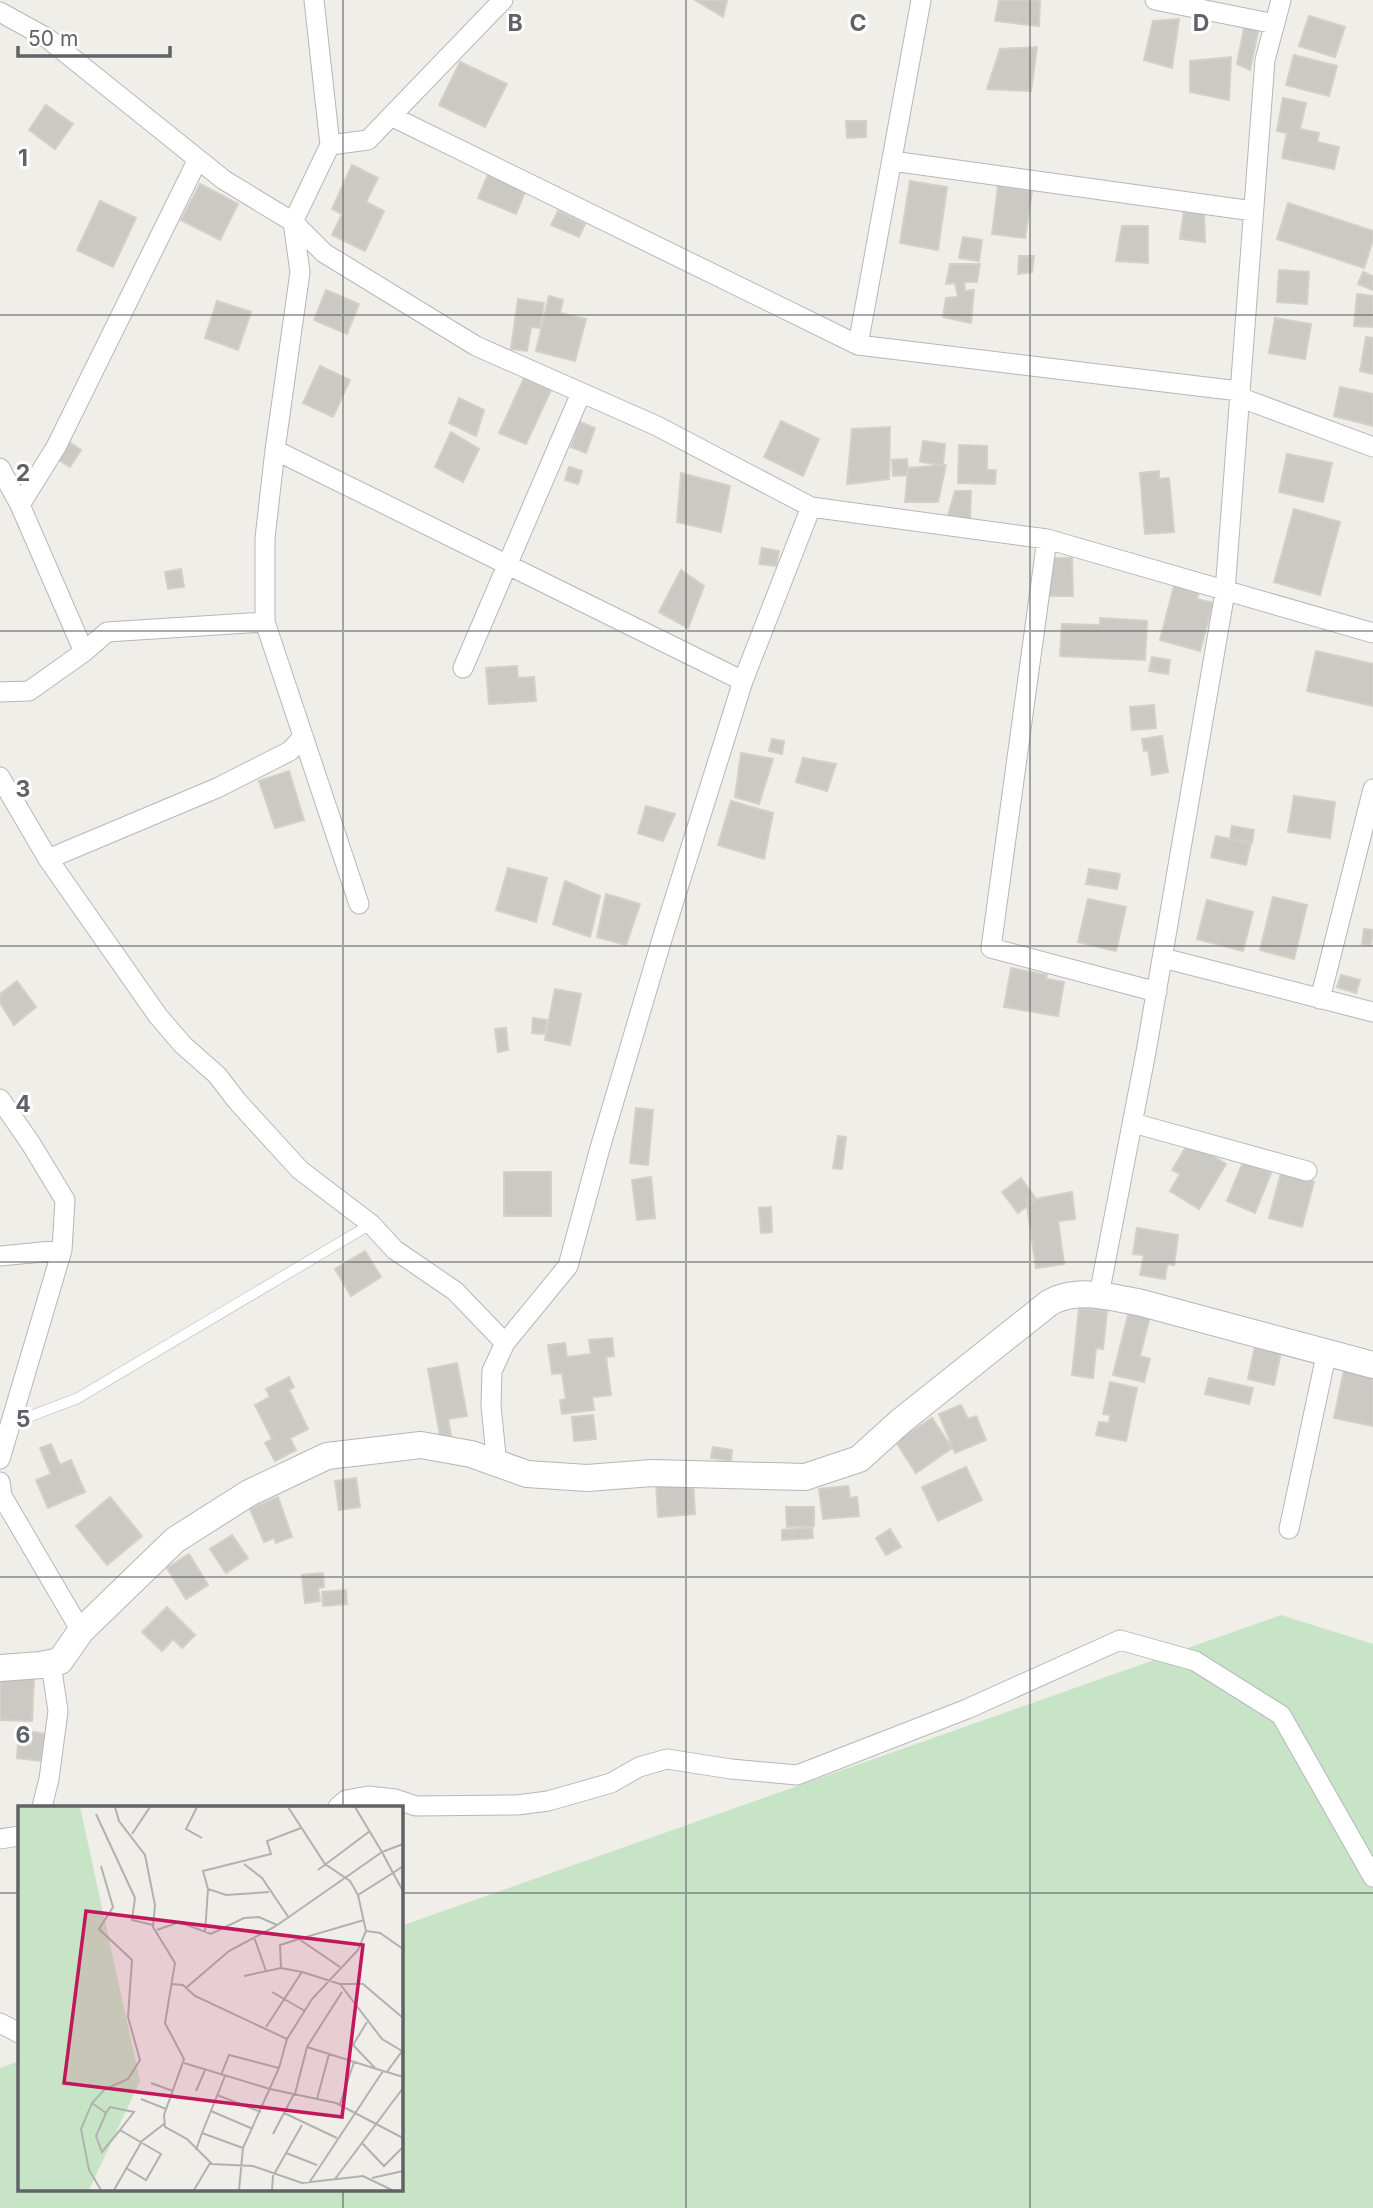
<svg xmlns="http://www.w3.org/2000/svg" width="1373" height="2208" font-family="Inter,sans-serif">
	<rect width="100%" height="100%" fill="#efeee8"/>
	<path fill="#c8e4c7" d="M1281,1615l92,29v564h-1373v-140l19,-7v128h382v-263z"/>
	<path fill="#cbc9c4" stroke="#d4cfc7" stroke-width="2" d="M695,0h32l-4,17z
		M999,0h41l-1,26 -44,-5z
		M1309,16l36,11 -10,30 -36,-11z
		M1179,19l-7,49 -28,-8 9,-39z
		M1245,23l14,4 -9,43 -13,-6z
		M1037,47l-6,44 -44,-2 13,-40z
		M1294,55l43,11 -8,30 -43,-11z
		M1231,57l-2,43 -39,-8v-31z
		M460,62l47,22 -22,43 -46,-22z
		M1283,98l23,5 -6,26 19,4 -2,9 22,5 -5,22 -52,-11 5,-25 -10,-2z
		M46,105l27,19 -18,25 -26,-19z
		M846,121h20v16l-19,1z
		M352,165l26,13 -12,24 18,9 -19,40 -33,-16 10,-21 -10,-5z
		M489,172l38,15 -11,27 -38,-16z
		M910,181l37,6 -9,63 -38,-7z
		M200,184l38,20 -18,36 -39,-20z
		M998,186l34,5 -7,47 -33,-4z
		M100,201l36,17 -23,49 -36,-17z
		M1288,203l85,28v9l-9,28 -87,-29z
		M558,211l27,13 -6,13 -28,-12z
		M1184,211l20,3 1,28 -25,-3z
		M1122,226h26v37l-32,-2z
		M963,237l19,3 -3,21 -20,-3z
		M1019,256h15l-2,16 -14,2z
		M950,264h30l-3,18h-13l1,9 9,-1 -3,33 -28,-6 3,-19 12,-1 -3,-14 -9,1z
		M1279,270l30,2 -2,32 -30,-2z
		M1363,272l10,4v14l-15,-6z
		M326,290l33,14 -12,30 -33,-14z
		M1357,294l16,2v31l-19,-1z
		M549,296l14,4 -3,13 26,6 -11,42 -39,-10z
		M518,299l26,4 -4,25 -9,-1 -4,24 -16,-2z
		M217,301l34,11 -13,38 -33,-12z
		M1275,318l36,6 -6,35 -36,-6z
		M1366,337l7,1v36l-13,-3z
		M320,366l30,14 -17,37 -30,-14z
		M524,378l27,12 -25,54 -27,-11z
		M1340,387l33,7v32l-39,-10z
		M459,398l25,12 -8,26 -27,-13z
		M781,421l38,18 -16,37 -39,-19z
		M580,422l15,6 -9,25 -15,-6z
		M890,427l-1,52 -42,5 5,-55z
		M451,432l28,17 -16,33 -28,-15z
		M68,441l13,9 -11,17 -13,-8z
		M923,441l22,3 -2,21 -23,-3z
		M959,445l28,1v24h9l-1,14 -37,-1z
		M1287,454l45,9 -9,39 -44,-10z
		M907,459l1,16 -15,1 -1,-16z
		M946,465l-8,37h-33l3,-34z
		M569,467l13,4 -4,13 -13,-4z
		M1159,471v8l10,-1 5,54 -29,2 -5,-61z
		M681,473l49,13 -9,46 -44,-10z
		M955,491h16l-1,29 -23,-1z
		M1294,509l46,13 -20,73 -46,-13z
		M762,548l17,3 -3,15 -17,-2z
		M1048,558h24l1,38h-25z
		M181,569l3,18 -16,2 -3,-17z
		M681,570l23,16 -16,42 -29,-16z
		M1174,586l25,7 -2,6 16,4 -13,48 -40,-11z
		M1100,618l47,3 -2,39 -85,-4 2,-32 38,1z
		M1316,651l57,13v42l-66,-15z
		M1152,657l18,3 -2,14 -19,-3z
		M517,666l1,12 16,-1 2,24 -47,3 -3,-36z
		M1154,705l2,23 -24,2 -2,-23z
		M1162,736l6,36 -16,3 -4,-25 -4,1 -2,-12z
		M772,739l12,2 -2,13 -13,-3z
		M741,753l32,6 -14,45 -24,-7z
		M803,758l33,6 -9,27 -31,-9z
		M289,771l15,49 -29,8 -16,-47z
		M1294,796l41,6 -5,36 -42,-6z
		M731,801l42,12 -9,46 -46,-14z
		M646,806l29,8 -12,27 -25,-8z
		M1232,826l22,4 -2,13 -22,-4z
		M1216,836l35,7 -5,22 -35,-8z
		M508,868l39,10 -11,44 -40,-12z
		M1089,869l31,5 -3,15 -31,-5z
		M565,881l35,15 -10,41 -37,-13z
		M606,894l34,10 -14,41 -29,-8z
		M1273,897l34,8 -13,54 -34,-9z
		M1088,899l38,8 -10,44 -38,-9z
		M1207,900l46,12 -10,39 -46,-12z
		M1364,929l9,1 -2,15 -9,-1z
		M1011,968l36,7 -1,4 18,3 -6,34 -54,-9z
		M1341,975l19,5 -4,13 -19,-6z
		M17,981l19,26 -22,18 -14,-22v-9z
		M555,989l26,5 -11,51 -25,-5z
		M533,1018l14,2 -2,14 -13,-1z
		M506,1028l2,22 -10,2 -3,-23z
		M636,1108l17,2 -5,55 -18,-2z
		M838,1136l8,1 -4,32 -9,-1z
		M1189,1142l37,22 -27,45 -29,-18 10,-17 -8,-4z
		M1243,1162l28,11 -16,40 -28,-12z
		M504,1172h47v44h-47z
		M1281,1173l33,9 -12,45 -33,-9z
		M651,1177l4,41 -18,2 -5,-40z
		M1021,1178l15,21 -18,14 -16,-21z
		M1072,1192l3,27 -17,2 6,43 -28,4 -10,-70 10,1z
		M771,1207l1,25 -11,1 -2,-25z
		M1137,1228l41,7 -4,30 -7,-1 -2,15 -25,-4 4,-20 -11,-1z
		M365,1251l16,26 -30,19 -16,-27z
		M1130,1307l21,5 -11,44 10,3 -6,23 -31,-7z
		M1079,1308l28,3 -4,38 -7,-1 -3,30 -21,-3z
		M612,1338l2,18 -8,1 5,38 -19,2 2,13 -32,4 -2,-14 6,-1 -4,-26 -10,1 -4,-29 17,-2 2,14 24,-3 -2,-14z
		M1255,1346l26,6 -7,33 -26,-6z
		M457,1363l10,53 -19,3 3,16 -11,1 -12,-67z
		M1344,1370l29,6v50l-39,-8z
		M289,1377l5,10 -5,3 19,39 -18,9 6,12 -21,11 -10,-18 7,-4 -17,-34 15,-8 -4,-8z
		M1209,1378l44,10 -4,16 -44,-10z
		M1110,1382l27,6 -11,53 -30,-6 3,-13 10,1 1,-8 -7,-1z
		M961,1405l7,14 8,-3 10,24 -31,13 -16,-39z
		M593,1415l3,24 -22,2 -2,-24z
		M932,1418l20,30 -36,25 -20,-31z
		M51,1444l9,21 11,-5 14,32 -37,16 -12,-28 15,-6 -11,-26z
		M713,1447l19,3 -1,11 -20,-3z
		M966,1467l16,33 -44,21 -16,-34z
		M356,1478l4,29 -21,3 -4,-29z
		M693,1479l2,35 -37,3 -2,-36z
		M848,1486l2,12 7,-1 2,19 -36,3 -4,-30z
		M110,1497l32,39 -35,29 -31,-39z
		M278,1497l14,40 -16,6 -2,-5 -10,4 -14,-33z
		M786,1507h28v19l-27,1z
		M812,1528l1,10 -31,2v-10z
		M890,1529l11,18 -15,8 -10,-17z
		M232,1535l16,23 -22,15 -16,-24z
		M189,1554l19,31 -22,14 -19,-31z
		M323,1573l1,14 -6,1 2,13 -15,2 -3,-28z
		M346,1590l1,14 -24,2 -1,-14z
		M167,1607l28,28 -13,13 -9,-9 -11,12 -20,-19z
		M0,1677l34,2 -2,42 -32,-1z
		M33,1732l12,2 -4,27 -24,-3 1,-15 13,1z"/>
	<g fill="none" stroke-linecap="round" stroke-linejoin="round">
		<defs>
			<path id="lane" d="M10,1424l68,-26 293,-174"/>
			<path id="street" d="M314,0l16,145 -37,77 7,50 -25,178 468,231
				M1155,0l120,24
				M0,12l47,26 177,142 69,42 31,31 152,93 181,80 154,81 236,32 326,94
				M391,116l467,229 381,46
				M330,145l38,-5 135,-140
				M892,161l361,50
				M858,345l63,-345
				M1239,397l134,50
				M275,450l-10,88v84l94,282
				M0,468l20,37 36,-58 142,-288
				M20,505l64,147 23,-20 158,-10
				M1047,539l-56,409 166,44
				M463,668l118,-275
				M0,692l29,-1 55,-39
				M0,777l48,82 110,157 25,29 34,30 20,26 63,69 71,54 24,26 60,41 50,52
				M48,859l169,-71 73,-37 13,-14
				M1163,958l210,54
				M1320,999l53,-210
				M0,1099l31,45 34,56 -3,50 -62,209
				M1133,1123l174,48
				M0,1256l62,-6
				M1099,1295l47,-243 79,-460 40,-532 16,-60
				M497,1465l-6,-59 1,-35 13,-28 63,-77 32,-118 62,-209 81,-258 68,-174
				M0,1482l2,14 79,135
				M1289,1529l38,-178
				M42,1807l7,-28 9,-68 -7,-47
				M338,1807l8,-7 22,-4 27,3 21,7 101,-1 31,-4 63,-18 28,-16 28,-8 64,10 66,6 170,-66 153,-69 75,21 86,54 92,162
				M0,1839l19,-3
				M0,2023l19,10"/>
			<path id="secondary" d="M0,1668l41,-3 19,-4 21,-30 94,-91 74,-47 78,-37 94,-11 50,9 56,20 60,4 65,-5 153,4 54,-18 42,-38 148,-118c27,-16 59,-6 89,-1l235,63"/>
		</defs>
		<use href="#lane" stroke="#b5b7bb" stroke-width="11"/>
		<use href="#street" stroke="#b5b7bb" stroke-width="21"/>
		<use href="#secondary" stroke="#b4b6ba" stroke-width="28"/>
		<use href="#lane" stroke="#fff" stroke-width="10"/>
		<use href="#street" stroke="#fff" stroke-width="19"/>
		<use href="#secondary" stroke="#fff" stroke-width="26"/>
	</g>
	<path fill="none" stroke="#5f6266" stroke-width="2" stroke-opacity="0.55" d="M343,0v1807M686,0v2208M1030,0v2208M0,315h1373M0,631h1373M0,946h1373M0,1262h1373M0,1577h1373M0,1893h19M401,1893h972M343,2189v19"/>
	<g transform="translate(18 1806)">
		<rect width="385" height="385" fill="#efeee8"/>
		<path d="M0,1h62l60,274 -51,109h-71z" fill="#c8e4c7"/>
		<path fill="none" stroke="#b1b2b0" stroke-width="2" d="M97,1l4,14 26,34 10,50 -2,22 22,36 -10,60 19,36 -20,56 1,12 22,12 25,25 41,2 49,17 61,-7 29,14M179,1l-11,22 16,9M78,8l39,84 -3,22 21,5M114,28l18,-27M385,38l-21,8 11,21 10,-7M226,58l18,14 27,40M300,64l52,-39M251,86l-43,3 -18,-6 -5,-18 68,-17 -4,-13 34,-13M340,89l35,-22 10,18M139,124l22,-8 32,12 33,-16 15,-1 18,8 9,-6 96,-67 -27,-45M348,125l14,2 23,16M187,127l3,-44M236,131l12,34M322,161l-41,-28 65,-19M263,162l-1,-23 19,-6M226,170l37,-8 21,4M153,178l12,1 12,11 92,43M322,178l42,55 20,12 -15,21 16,5M169,181l42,-36 47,-25M254,186l33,19M349,216l-14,23 22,23M248,221l36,-55 38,12h23l40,34M289,241l79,25M166,257l86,26 66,14 67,35M203,269l8,-20 50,13M133,277l22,8M178,285l9,-21M276,288l-10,19 53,25M277,288l12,-47 35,-55M199,289l44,17M123,293l25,10M299,293l12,-45M74,297l14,10 -10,23 6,16 18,-22M322,298l14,-42M193,305l42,18M88,307l4,-6 24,5 -14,18 41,24 -15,26 -20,-12M184,327l23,-57M255,328l11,-21M344,337l22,23 19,-19M178,344l6,-17 41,15M268,347l31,12M354,372l31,-7M317,373l68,-91M291,377l74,-112M83,384l-12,-20 -8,-41 11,-26 13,-14 23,-10 12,-19 -12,-43 4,-57 -33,-31 14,-22 -12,-41M96,384l28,-49 22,-17M176,384l16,-27M221,384l4,-42 36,-80 8,-29 25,-40 46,-49 8,-19 -8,-36 -8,-14 -25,-17 -37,-57M254,384l1,-14 29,-51"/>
		<path fill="#c2185b" fill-opacity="0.15" stroke="#c2185b" stroke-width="3.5" d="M68,105l277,34 -21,172 -278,-34z"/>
		<rect width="385" height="385" fill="none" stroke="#5f6266" stroke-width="3.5"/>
	</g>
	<g font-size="23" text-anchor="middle" font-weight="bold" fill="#5f6266" stroke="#fff" stroke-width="6" stroke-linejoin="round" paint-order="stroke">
		<text x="515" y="31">B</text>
		<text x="858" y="31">C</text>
		<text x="1201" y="31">D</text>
		<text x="23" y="166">1</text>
		<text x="23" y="481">2</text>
		<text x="23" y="797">3</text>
		<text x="23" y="1112">4</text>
		<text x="23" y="1427">5</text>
		<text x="23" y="1743">6</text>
	</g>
	<path d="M18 46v10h152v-10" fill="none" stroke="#5f6266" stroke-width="3.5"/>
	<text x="28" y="46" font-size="21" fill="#5f6266" stroke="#ffffff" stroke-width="5" paint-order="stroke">50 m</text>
</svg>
